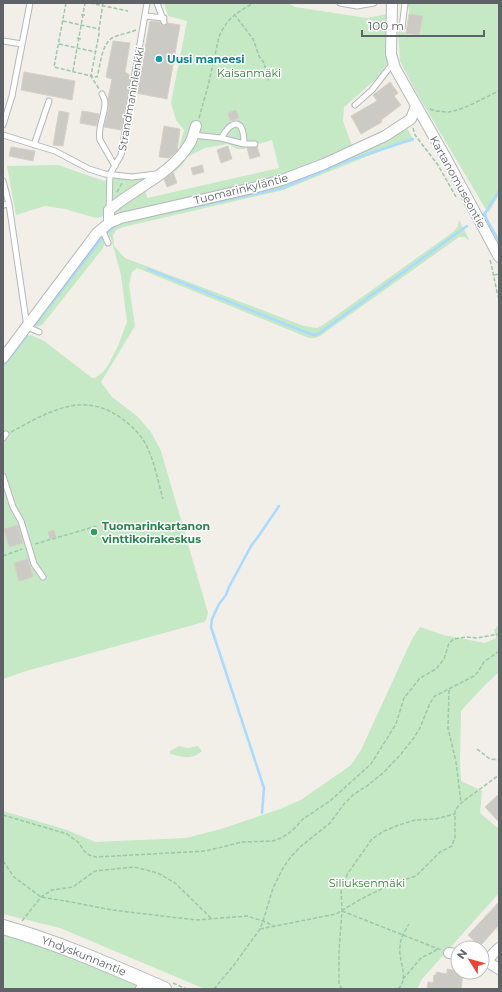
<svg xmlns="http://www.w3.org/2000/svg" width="502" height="992" font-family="Montserrat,sans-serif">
	<rect width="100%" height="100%" fill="#f1efe8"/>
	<path fill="#c5e8c5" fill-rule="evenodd" d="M164,3h124l7,4 72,11 20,-4 3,46 -14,19 -32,28 -1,14 9,25 -50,22 -42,13 -135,31 -29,6 -31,-9 -20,-3 -29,9 -9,-49 51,-1 46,16 23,-8h27l22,-14 8,-29 -8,-10 -5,-17 16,-82 -19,-5zM272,140l7,28 -132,30 -2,-9 17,-14 14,-4 6,-6 5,-8 18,-9 23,-4 9,5h6z
		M406,3h93v192l-11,18 -73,-123 -15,-29 -2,-30 21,4 3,-19 -13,-2v-5z
		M406,126l8,15 -16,3 -115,46 -160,37 -7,3 -3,5 1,11 11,12 179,68 13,2 6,-3 130,-93 5,-6 1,-6 11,21 -5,-4h-6l-139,99 -5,2h-6l-172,-70 -5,4 -3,13 6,41 -34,56 11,15 25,19 14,16 10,19 47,162 -2,7 -2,2 -178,49 -23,8v-315l22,-27 6,-2 13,6 48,37h3l8,-6 4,-5 11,-21 9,-24 -6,-47 -10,-37 -2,-2 -1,-6 4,-5 158,-38z
		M102,237l3,4 -2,7 -60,76 -5,3 -3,-1v-2l63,-85z
		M499,625v47l-16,15 -22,24 -1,52 1,18 21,10 -2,22 19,16v64l-77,86 -5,10h-212l-145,-61 -57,-14v-103l64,19 28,12 91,-4 35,-9 59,-20 21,-9 50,-35 10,-15 51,-111 8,-12 23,8 42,8 11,-5 -2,-8z
		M179,746l9,2 10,-2 4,5c-10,9 -20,6 -32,3v-3z
		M3,934l92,32 51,23h-143z"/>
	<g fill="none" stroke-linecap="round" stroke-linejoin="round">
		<path stroke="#aadaff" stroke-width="2.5" d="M169,212l114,-24 58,-25 72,-24
			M485,213l1,5 13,23
			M481,216l4,-3 14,-22
			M108,232l8,-7
			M148,269l157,63 9,3 4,-1 149,-108
			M35,325l67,-87
			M3,366l24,-30
			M262,813l2,-25 -53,-161 1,-8 7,-15 7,-9 3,-8 22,-41 9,-12 19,-28"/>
	</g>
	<path fill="#cccac5" stroke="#d6d1c6" d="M409,14l14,2 -4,19 -13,-2z
		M150,21l10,1 1,3 3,1 4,-3 12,2 -13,74 -31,-6 2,-12 1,1z
		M113,41l17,2 -5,29 6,4 -10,54 -17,-3 5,-19 -1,-9 4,-20 -6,-2z
		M24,72l51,9 -3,19 -51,-10z
		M390,82l8,11 -4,3 7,9 -20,15 1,2 -21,12 -10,-18 26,-15 -4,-6z
		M236,110l3,8 -9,3 -2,-8z
		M59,111l10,2 -6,33 -10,-1z
		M82,111l17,3 -3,12 -16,-3z
		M164,126l16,3 -3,22 -8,7 -10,-1z
		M228,146l4,13 -11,4 -4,-13z
		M11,147l24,4 -2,10 -24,-5z
		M257,147l3,9 -10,3 -3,-11z
		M202,165l2,7 -11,3 -2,-7z
		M173,172l4,11 -10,4 -3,-8z
		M18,525l5,18 -14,4 -5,-18z
		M54,530l2,7 -6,2 -2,-7z
		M28,559l5,18 -14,4 -5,-18z
		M499,794v28l-14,-15z
		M499,902v23l-19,21 -12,-11z
		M447,969l16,3 -2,17h-34l1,-7 5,1 1,-8h2v-3l11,2z"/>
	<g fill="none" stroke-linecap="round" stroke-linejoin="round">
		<defs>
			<path id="lane" d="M157,3l7,19
				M340,3l17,3 17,-3
				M145,16l19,2
				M402,28l3,-25
				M3,41l19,3
				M102,94c1,2 3,6 3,9 0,13 -8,24 -5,37l15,26
				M355,105l17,-15 21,-27
				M3,125l9,-29 18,-93
				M3,135l52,16 34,18 16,5 27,3 24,-3
				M193,135l28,3 23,6h11
				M221,138c3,-4 6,-10 10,-12 12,-8 13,11 13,18
				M34,145l15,-44
				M3,181l6,23 18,123 12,5
				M3,205l6,-1
				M109,209l1,-35 11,-19 26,-152
				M102,229l6,14
				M3,438l3,-4
				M3,476l10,31 8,14 13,43 9,13
				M138,989l5,-8"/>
			<path id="street" d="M392,3l-1,51 4,14 51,90 53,99
				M109,223v-13c27,-23 63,-36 81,-67 3,-5 4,-12 6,-17
				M3,358l94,-125 12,-10 12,-5 136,-31 25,-7 42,-16 61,-28 26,-17 5,-13
				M449,953l9,1
				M482,960l4,1 13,-13
				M486,961l13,8"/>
			<g id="secondary">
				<path id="s1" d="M3,927c56,16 108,39 161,62"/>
			</g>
		</defs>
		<use href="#lane" stroke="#b5b8bc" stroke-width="7"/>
		<use href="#street" stroke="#b5b8bc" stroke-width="12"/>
		<use href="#secondary" stroke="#b6babf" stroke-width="16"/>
		<path stroke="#9cc7a9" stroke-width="1.5" stroke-dasharray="4 2" stroke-linecap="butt" d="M66,3l-12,64 37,9 8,13
			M90,3l38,8
			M103,3l-4,26v5l-8,42 6,1c4,-13 4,-34 17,-40 7,-3 15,-4 22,-7
			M234,14l19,25 6,17 5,7 5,19
			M81,15h4
			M63,21l36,8
			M77,38l4,1
			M59,44l37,8
			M73,71l12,-68
			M430,109c5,2 13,3 19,3 17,-3 34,-14 50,-21
			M199,118l9,-32 11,-49c8,-19 17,-24 35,-34
			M413,128l2,7 23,30 18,32
			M117,192l5,-9
			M490,260c4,14 5,26 9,39
			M494,275l5,-1
			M11,432c39,-21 74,-43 114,-11 9,7 18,16 23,28 7,15 10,33 15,50
			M35,544l62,-18
			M3,556l19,-7
			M449,690l-1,38 8,34 5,41
			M477,749l13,10 9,1
			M3,815l64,19 12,9 5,8 5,4 7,2 110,-6 36,-9 31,-1 8,-3 11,-7 11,-12 27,-18 41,-37 25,-40 8,-26 16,-20 16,-9 8,-10 5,-16 5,-4 13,-2 10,1 22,-4
			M3,861l11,16 27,20 30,5 41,8 84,10 51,-4 16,5 11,5
			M342,911l99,39
			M22,921l19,-24 11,-7 21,-3 22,-16 39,-4 24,6 17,10 37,36
			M260,929l76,-15 25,-15 33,-16 22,-7 24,-24 12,-6 3,-9v-27l6,-7 38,-28
			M403,979l18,-21 12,-6 4,-3
			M173,983l13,6
			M214,989l20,-24 26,-36 3,-8 10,-33 10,-20 7,-10 10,-11 30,-24 14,-19 10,-10 13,-8 16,-13 18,-19 12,-15 7,-11 10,-25 5,-7 39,-20 4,-4 6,-10 15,-11
			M342,989l-3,-5v-33l3,-40 -1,-24 7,-14 24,-34 12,-8 15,-6 16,-5 20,-1 20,-5
			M398,989c12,-11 0,-28 2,-42 0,-9 5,-16 9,-23"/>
		<use href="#lane" stroke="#fff" stroke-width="5"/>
		<use href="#street" stroke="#fff" stroke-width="10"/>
		<use href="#secondary" stroke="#fff" stroke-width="14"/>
	</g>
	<circle fill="#0f9aa8" stroke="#fff" stroke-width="1.5" cx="159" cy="59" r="4"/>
	<circle fill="#2e9e5b" stroke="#fff" stroke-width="1.5" cx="94" cy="532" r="4"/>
	<g text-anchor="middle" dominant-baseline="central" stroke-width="3" stroke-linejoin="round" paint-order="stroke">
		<g font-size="11" font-weight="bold" fill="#0d838f" stroke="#fff" text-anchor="start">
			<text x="167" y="59">Uusi maneesi</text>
		</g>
		<g font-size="11" fill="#348238" stroke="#fff">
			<text x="249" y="73">Kaisanmäki</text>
			<text x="367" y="883">Siliuksenmäki</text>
		</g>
		<g font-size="11" fill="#5f6368" stroke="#fff">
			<text transform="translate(131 99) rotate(-80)">Strandmaninlenkki</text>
			<text transform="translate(458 182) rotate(61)">Kartanomuseontie</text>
			<text transform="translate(241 189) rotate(-14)">Tuomarinkyläntie</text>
			<text stroke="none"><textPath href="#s1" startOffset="86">Yhdyskunnantie</textPath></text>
		</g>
		<g font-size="11" font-weight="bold" fill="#27864d" stroke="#fff" text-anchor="start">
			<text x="102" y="526">Tuomarinkartanon<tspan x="102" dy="13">vinttikoirakeskus</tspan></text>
		</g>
	</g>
	<rect width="502" height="992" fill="none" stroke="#5f6368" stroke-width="8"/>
	<g transform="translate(470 960) rotate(307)"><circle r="19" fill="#ffffff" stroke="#bfc1c3"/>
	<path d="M0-3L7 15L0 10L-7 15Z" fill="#ea4335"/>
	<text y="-6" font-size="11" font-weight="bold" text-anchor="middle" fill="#5f6368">N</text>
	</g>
	<path d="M362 30v6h122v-6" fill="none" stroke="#5f6368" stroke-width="2"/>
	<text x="368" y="30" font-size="12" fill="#5f6368" stroke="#ffffff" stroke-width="3" paint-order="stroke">100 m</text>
</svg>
